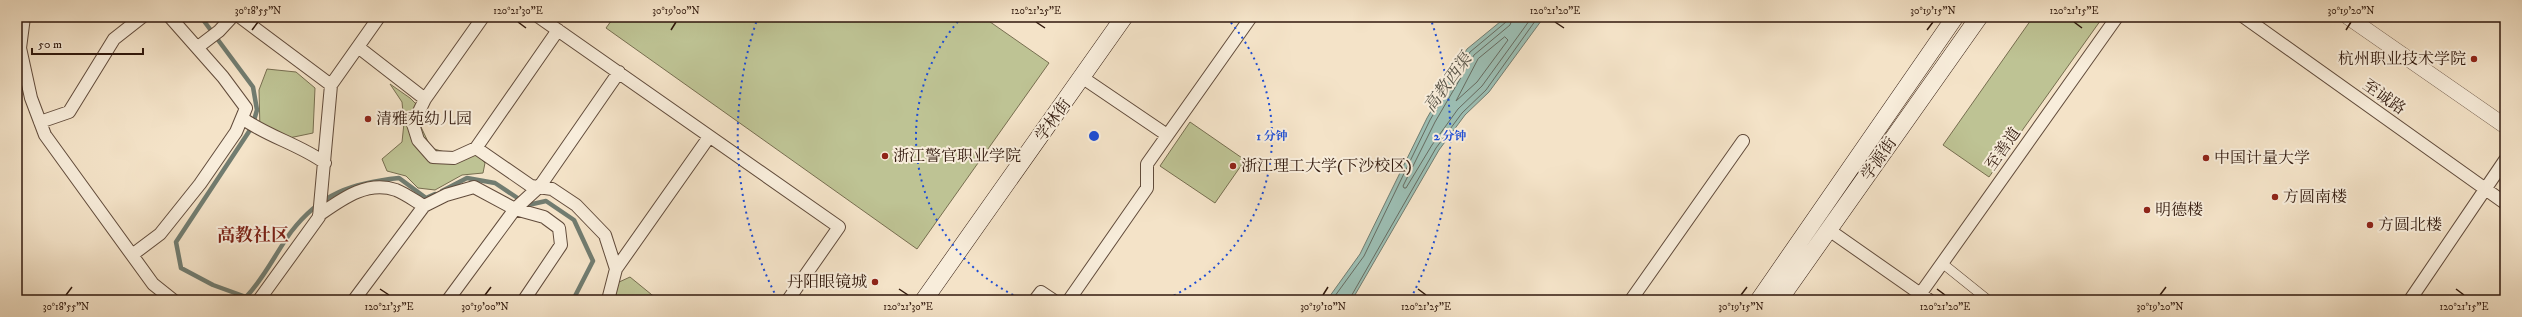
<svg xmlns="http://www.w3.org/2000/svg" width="2522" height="317" font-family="'IM FELL DW Pica','Noto Serif SC',serif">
	<rect width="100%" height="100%" fill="#f4e3c8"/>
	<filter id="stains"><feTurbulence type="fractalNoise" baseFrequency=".005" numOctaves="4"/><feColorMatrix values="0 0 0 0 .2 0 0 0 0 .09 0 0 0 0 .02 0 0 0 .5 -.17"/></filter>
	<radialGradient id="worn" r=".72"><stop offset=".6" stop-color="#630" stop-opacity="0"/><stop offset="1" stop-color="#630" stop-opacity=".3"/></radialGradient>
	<path fill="#bec394" stroke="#776e50" d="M614,17h369l66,46 -132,186 -311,-221z
		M2033,17h70l-114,160 -46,-32z
		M267,69l29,3 19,16 -2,45 -24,5 -29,-8 -1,-40z
		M390,84l20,14 16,16 -5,13 10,21 17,5 28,1 9,9 -2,10 -21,2 -27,15 -17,-2 -12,-12 -19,-5 -5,-12 20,-17 2,-19 -2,-21z
		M1190,122l55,38 -30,43 -55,-37z
		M630,277l27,22 -1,1h-43l4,-17z"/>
	<path fill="#9cbeb3" stroke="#717c70" d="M1506,17h38l-55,75 -24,23 -26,35 -87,150h-25l33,-46 67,-136 40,-69z"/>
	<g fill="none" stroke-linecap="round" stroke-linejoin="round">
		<path stroke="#666b60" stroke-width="1" d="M1513,17l-3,8 -36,30 -39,67 -32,64 1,2h2l26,-43 26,-36 24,-23 50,-69
			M1505,37l3,3 -31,42 -21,19 22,-42z
			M1332,300l32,-44 66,-136 40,-68 36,-30 2,-5
			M1349,300l87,-152 26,-35 24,-23 52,-73"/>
		<path stroke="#717c70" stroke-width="4.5" d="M201,17l52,70 4,23 -5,17 -76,115 5,26 32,17 33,12c19,-20 29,-43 45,-65 30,-39 61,-49 108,-54l27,20 9,-4
			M442,191l25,-13 28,5 33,22 18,-4 28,19 19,41 -20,39"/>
		<defs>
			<path id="pedestrian" d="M1942,263l46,37"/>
			<path id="minor" d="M24,17l-4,31 11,50 14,37 108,149 20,16
				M240,17l91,68
				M539,17l300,210 -51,73
				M2244,17l261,186
				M198,47l21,-16 13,-14
				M358,47l67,52 58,-82
				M1083,78l84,57
				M425,99l-12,25 5,16 15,17 21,1 22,-10 82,-118
				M242,118c26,19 57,26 83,45
				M40,122l29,-10 45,-73 28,-22
				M476,148l55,38 21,3 24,16 29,30 11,34 -8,31
				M319,215c23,-16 48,-35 77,-25 10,4 19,11 28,16l22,-11 28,-8 41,22 29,8 15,11 2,17 -37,55
				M1829,230l100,70
				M132,255l28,-21 40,-50 36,-52 10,-24 -23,-31 -53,-60
				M616,269l93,-132
				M259,300l60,-83 12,-132 48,-68
				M354,300l70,-94
				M448,300l67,-91 25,-23 79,-114
				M1035,300l6,-8 12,8
				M1069,300l78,-112v-24l104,-147
				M1631,300l112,-159
				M1916,300l201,-283
				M2410,300l95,-140"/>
			<path id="tertiary" d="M2348,17l157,109"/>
			<path id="secondary" d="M924,300l200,-283
				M1759,300l196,-283
				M1779,300l200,-283"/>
		</defs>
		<use href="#pedestrian" stroke="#614b3b" stroke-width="10"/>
		<use href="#minor" stroke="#614b3b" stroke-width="14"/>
		<use href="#tertiary" stroke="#614b3b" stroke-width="16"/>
		<use href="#secondary" stroke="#30180c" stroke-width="18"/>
		<use href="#pedestrian" stroke="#f8eddb" stroke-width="9"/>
		<use href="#minor" stroke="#f8eddb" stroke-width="12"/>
		<use href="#tertiary" stroke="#f8eddb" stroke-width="15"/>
		<use href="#secondary" stroke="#f8eddb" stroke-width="17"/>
	</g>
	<path fill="none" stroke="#30180c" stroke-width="1.5" d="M518,22l8,6M1036,22l9,6M1555,22l9,6M2074,22l8,6M252,30l6,-8M671,30l5,-8M1927,30l6,-8M2346,30l5,-8M380,289l9,6M899,289l9,6M1418,289l8,6M1937,289l8,6M2456,289l8,6M66,295l6,-8M485,295l6,-8M1323,295l5,-8M1741,295l6,-8M2160,295l6,-8"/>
	<g fill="none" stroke="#1d4ed8" stroke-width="2" stroke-dasharray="2 4">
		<path d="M1024 300A178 178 0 0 1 961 18M1227 18A178 178 0 0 1 1164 300"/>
		<path d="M777 298A356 356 0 0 1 758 17M1430 17A356 356 0 0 1 1411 298"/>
	</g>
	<g fill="#8f2418" stroke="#f8eddb" stroke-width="1.5">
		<circle cx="2474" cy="59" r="4"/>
		<circle cx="368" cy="119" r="4"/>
		<circle cx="885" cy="156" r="4"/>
		<circle cx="2206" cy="158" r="4"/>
		<circle cx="1233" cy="166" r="4"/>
		<circle cx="2275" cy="197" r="4"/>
		<circle cx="2147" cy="210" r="4"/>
		<circle cx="2370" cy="225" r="4"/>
		<circle cx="875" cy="282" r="4"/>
	</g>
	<g text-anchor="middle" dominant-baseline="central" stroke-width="4" stroke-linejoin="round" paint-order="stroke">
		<g font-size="16" fill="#30180c" stroke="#f8eddb" text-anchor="start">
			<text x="2466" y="59" text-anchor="end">杭州职业技术学院</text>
			<text x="376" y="119">清雅苑幼儿园</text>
			<text x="893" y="156">浙江警官职业学院</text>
			<text x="2214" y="158">中国计量大学</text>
			<text x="1241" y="166">浙江理工大学(下沙校区)</text>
			<text x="2283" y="197">方圆南楼</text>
			<text x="2155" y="210">明德楼</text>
			<text x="2378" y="225">方圆北楼</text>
			<text x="867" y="282" text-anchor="end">丹阳眼镜城</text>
		</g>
		<g font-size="16" fill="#30180c" stroke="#f8eddb">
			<text transform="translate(2384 97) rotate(35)">至诚路</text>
			<text transform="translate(1053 120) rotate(-54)">学林街</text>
			<text transform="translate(2003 149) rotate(-55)">至善道</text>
			<text transform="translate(1879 159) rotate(-55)">学源街</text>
		</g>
		<g font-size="17" font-style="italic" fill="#565246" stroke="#f8eddb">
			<text transform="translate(1448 83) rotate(-54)">高教西渠</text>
		</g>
		<g font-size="18" font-weight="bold" fill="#7a1f14" stroke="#f8eddb">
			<text x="253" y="236">高教社区</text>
		</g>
	</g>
	<circle cx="1094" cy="136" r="6" fill="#1d4ed8" stroke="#f8eddb" stroke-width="2"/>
	<g font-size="12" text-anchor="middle" font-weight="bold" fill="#1d4ed8" stroke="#f8eddb" stroke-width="4" stroke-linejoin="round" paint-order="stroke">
		<text x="1272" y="140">1 分钟</text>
		<text x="1450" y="140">2 分钟</text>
	</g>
	<rect width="2522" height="317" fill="none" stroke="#f4e3c8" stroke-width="44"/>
	<path d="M32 48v6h111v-6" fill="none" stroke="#30180c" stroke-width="2"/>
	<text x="38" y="48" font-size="12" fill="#30180c" stroke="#f8eddb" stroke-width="3" paint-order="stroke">50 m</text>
	<rect x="22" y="22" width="2478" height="273" fill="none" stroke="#30180c" stroke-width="1.5"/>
	<g font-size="10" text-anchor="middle" fill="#30180c">
		<text x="258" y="14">30°18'55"N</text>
		<text x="518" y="14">120°21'30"E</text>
		<text x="676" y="14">30°19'00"N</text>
		<text x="1036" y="14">120°21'25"E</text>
		<text x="1555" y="14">120°21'20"E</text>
		<text x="1933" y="14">30°19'15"N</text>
		<text x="2074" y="14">120°21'15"E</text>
		<text x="2351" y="14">30°19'20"N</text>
		<text x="66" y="310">30°18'55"N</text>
		<text x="389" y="310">120°21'35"E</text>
		<text x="485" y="310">30°19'00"N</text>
		<text x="908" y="310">120°21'30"E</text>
		<text x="1323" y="310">30°19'10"N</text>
		<text x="1426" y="310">120°21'25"E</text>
		<text x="1741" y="310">30°19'15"N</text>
		<text x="1945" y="310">120°21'20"E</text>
		<text x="2160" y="310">30°19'20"N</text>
		<text x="2464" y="310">120°21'15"E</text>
	</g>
	<rect width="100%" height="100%" filter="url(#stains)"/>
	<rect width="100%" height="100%" fill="url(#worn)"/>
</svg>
